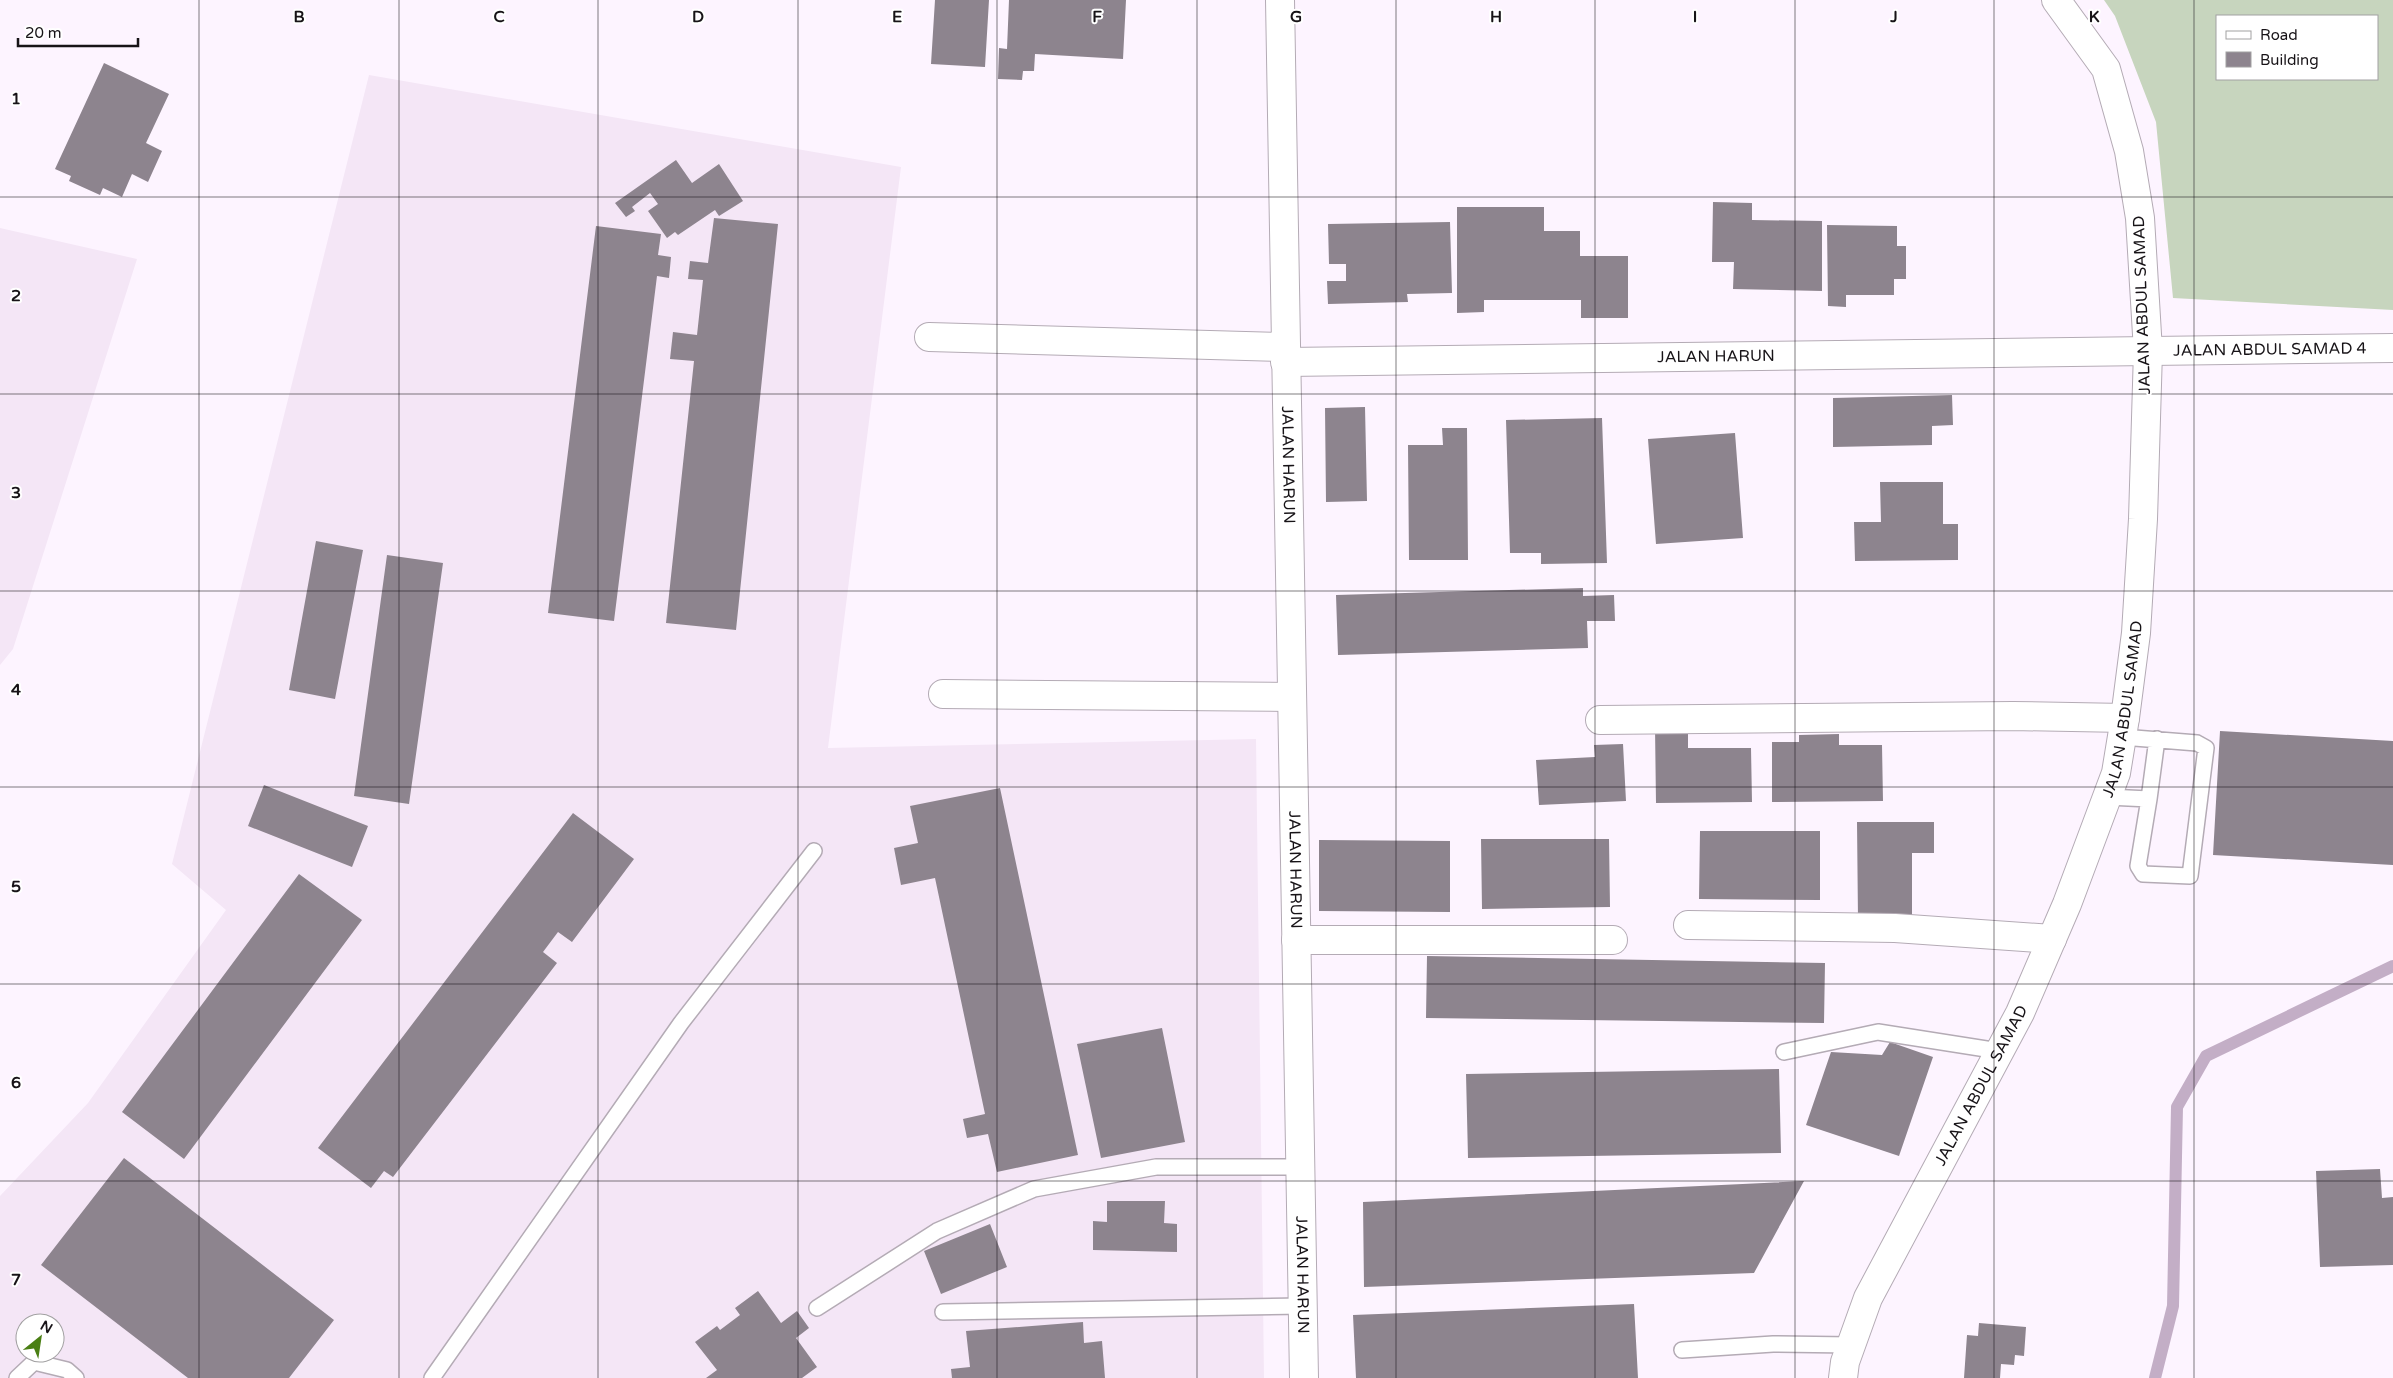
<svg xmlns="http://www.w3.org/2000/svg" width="2393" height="1378" font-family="'Varela Round',sans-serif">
	<rect width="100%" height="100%" fill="#fdf4ff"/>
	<path fill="#f4e6f6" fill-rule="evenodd" d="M369,75l532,92 -73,581 428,-9 8,639h-1264v-182l88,-93 138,-193 -54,-46zM25,1323h30v30h-30z
		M0,228l137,31 -124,390 -13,16z"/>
	<path fill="#c7d5be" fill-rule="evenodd" d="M2104,0h289v310l-220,-12 -17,-176 -41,-106zM2217,16h160v63h-160z"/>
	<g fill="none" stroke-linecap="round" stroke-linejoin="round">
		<path stroke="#c3aec6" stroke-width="12" d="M2155,1378l18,-72 4,-199 29,-51 187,-90"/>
	</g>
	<path fill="#8d848e" d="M935,0h54l-4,67 -54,-3z
		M1009,0h117l-3,59 -88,-5 -1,17h-11l-1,9 -24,-1 1,-31 8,1z
		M104,63l65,31 -23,49 16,8 -14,31 -16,-8 -10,23 -19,-9 -3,7 -31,-14 2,-5 -16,-7z
		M676,160l16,23 27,-19 24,37 -24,15 -4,-6 -37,25 -3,-3 -8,6 -19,-27 10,-7 -8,-11 -18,14 3,4 -9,6 -11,-14z
		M1713,202l39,1v17l70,1v70l-89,-2 1,-27h-22z
		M1457,207h87v24h36v25h48v62h-47v-18h-97v12l-27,1z
		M714,218l64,6 -42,406 -70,-7 28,-262 -24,-2 3,-27 24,3 6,-55 -15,-1 2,-18 18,2z
		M1450,222l2,71 -45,1 1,8 -80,2 -1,-23h19v-17h-17l-1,-40z
		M1827,225l70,1v20h9v33h-12v16h-48v12l-18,-1z
		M596,226l65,8 -3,21 13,2 -2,21 -12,-2 -43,345 -66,-8z
		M1952,395l1,30 -21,1v19l-99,2v-49z
		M1365,407l2,94 -41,1 -1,-94z
		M1602,418l5,145 -66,1v-11h-31l-4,-133z
		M1442,428h25l1,132h-59l-1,-115h35z
		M1735,433l8,105 -87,6 -8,-105z
		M1880,482h63v42h15v36l-103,1 -1,-39h27z
		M316,541l47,9 -28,149 -46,-9z
		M387,555l56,8 -34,241 -55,-8z
		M1583,588v8l31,-1 1,26h-28l1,27 -250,7 -2,-60z
		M1655,727h33v21h63l1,54 -96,1z
		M2220,731l173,10v124l-180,-10z
		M1839,734v11h43l1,56 -111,1v-60h27v-7z
		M1623,744l3,57 -87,4 -3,-45 59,-3 -1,-12z
		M264,785l104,41 -16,41 -104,-41z
		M1000,788l78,367 -81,17 -9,-38 -21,4 -4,-19 22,-5 -50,-236 -34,7 -7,-37 24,-5 -8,-37z
		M573,813l61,46 -62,83 -14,-10 -15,20 14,11 -164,214 -9,-6 -13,17 -53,-40z
		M1857,822h77v31h-22v67h-54z
		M1700,831h120v69l-121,-1z
		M1481,839h128l1,68 -128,2z
		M1319,840l131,1v71l-131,-1z
		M299,874l63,46 -178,239 -62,-47z
		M1427,956l398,7 -1,60 -398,-5z
		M1162,1028l23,114 -84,16 -24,-114z
		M1890,1042l43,15 -34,99 -93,-31 25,-73 51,3z
		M1779,1069l2,84 -313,5 -2,-84z
		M124,1158l210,162 -45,58h-101l-147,-113z
		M2380,1169l2,29 11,-1v68l-73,2 -4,-96z
		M1804,1181l-50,92 -390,14 -1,-85z
		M1107,1201h58l-1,22 13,1v28l-84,-2v-29l14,1z
		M990,1224l17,43 -66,27 -17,-43z
		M758,1291l23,32 16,-12 12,17 -13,10 21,29 -15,11h-96l11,-8 -22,-28 22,-16 3,4 20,-15 -5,-7z
		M1634,1304l4,74h-282l-3,-63z
		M1083,1322l1,21 18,-2 3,37h-153l-1,-9 19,-2 -4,-36z
		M1979,1323l47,4 -2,29 -9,-1 -1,10 -13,-1 -1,14h-36l3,-43 11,1z"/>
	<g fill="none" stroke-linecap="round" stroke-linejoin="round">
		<defs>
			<path id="service" d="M2108,797l41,2 -11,67 5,8 47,2 16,-128 -9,-5 -75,-6
				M2149,799l8,-60
				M1784,1052l94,-20 121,19
				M817,1308l120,-77 97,-42 122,-22h144
				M943,1312l360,-6
				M1682,1350l91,-6 78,1
				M17,1378l17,-16 33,8 9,8
				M432,1378l249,-355 133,-172"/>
			<g id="minor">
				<path id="s1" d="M1280,0l24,1378"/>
				<path d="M929,337l356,10"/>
				<path id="s2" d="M1285,362l1108,-14"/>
				<path d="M943,694l348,3"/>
				<path d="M1600,720l413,-4 112,2"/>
				<path d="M1688,925l207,3 157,11"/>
				<path d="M1296,940h317"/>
			</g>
			<g id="tertiary">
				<path id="s3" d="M1843,1378l2,-16 23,-64 152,-285 47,-109 49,-131 9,-55 11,-85 7,-114 5,-168 -8,-133 -11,-67 -23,-82 -50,-69"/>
			</g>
		</defs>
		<use href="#service" stroke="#b4abb5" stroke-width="18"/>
		<use href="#minor" stroke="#b4abb5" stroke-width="30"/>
		<use href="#tertiary" stroke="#b4abb5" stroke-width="30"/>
		<use href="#service" stroke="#fff" stroke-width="15"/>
		<use href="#minor" stroke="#fff" stroke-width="28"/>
		<use href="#tertiary" stroke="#fff" stroke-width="28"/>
	</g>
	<path fill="none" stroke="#171317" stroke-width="1" stroke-opacity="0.55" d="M199,0v1378M399,0v1378M598,0v1378M798,0v1378M997,0v1378M1197,0v1378M1396,0v1378M1595,0v1378M1795,0v1378M1994,0v1378M2194,0v1378M0,197h2393M0,394h2393M0,591h2393M0,787h2393M0,984h2393M0,1181h2393"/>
	<g text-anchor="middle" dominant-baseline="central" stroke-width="4" stroke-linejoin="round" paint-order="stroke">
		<g font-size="16" fill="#171317" stroke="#fff">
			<text transform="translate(2142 305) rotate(-92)">JALAN ABDUL SAMAD</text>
			<text stroke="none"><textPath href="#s2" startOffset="985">JALAN ABDUL SAMAD 4</textPath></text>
			<text stroke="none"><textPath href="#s2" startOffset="431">JALAN HARUN</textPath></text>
			<text stroke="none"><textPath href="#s1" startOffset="465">JALAN HARUN</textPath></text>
			<text stroke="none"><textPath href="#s3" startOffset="730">JALAN ABDUL SAMAD</textPath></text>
			<text stroke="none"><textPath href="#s1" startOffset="870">JALAN HARUN</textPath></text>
			<text stroke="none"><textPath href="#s3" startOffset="325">JALAN ABDUL SAMAD</textPath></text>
			<text stroke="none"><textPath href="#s1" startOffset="1275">JALAN HARUN</textPath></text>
		</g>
	</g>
	<g font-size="16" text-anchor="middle" font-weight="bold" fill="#171317" stroke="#fff" stroke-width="4" stroke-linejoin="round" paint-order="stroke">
		<text x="299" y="22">B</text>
		<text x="499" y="22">C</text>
		<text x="698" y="22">D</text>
		<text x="897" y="22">E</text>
		<text x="1097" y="22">F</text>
		<text x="1296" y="22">G</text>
		<text x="1496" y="22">H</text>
		<text x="1695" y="22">I</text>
		<text x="1894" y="22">J</text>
		<text x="2094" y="22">K</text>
		<text x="16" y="104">1</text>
		<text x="16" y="301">2</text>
		<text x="16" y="498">3</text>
		<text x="16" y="695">4</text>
		<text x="16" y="892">5</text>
		<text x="16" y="1088">6</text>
		<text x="16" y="1285">7</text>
	</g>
	<rect x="2216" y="15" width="162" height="65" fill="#ffffff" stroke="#a2a1a2"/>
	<rect x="2226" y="31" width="25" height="8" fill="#ffffff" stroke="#a2a1a2"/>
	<text x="2260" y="40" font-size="15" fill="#171317">Road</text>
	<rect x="2226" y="52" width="25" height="15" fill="#8d848e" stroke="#a2a1a2"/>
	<text x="2260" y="65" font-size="15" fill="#171317">Building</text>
	<g transform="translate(40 1338) rotate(30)"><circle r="24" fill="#ffffff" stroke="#a2a1a2"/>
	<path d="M0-4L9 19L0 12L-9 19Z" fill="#4a7f14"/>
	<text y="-8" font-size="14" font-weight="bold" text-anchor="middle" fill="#171317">N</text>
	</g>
	<path d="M18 38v8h120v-8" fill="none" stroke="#171317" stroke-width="2.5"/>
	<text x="25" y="38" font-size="15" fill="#171317" stroke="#ffffff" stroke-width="4" paint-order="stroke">20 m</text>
</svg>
